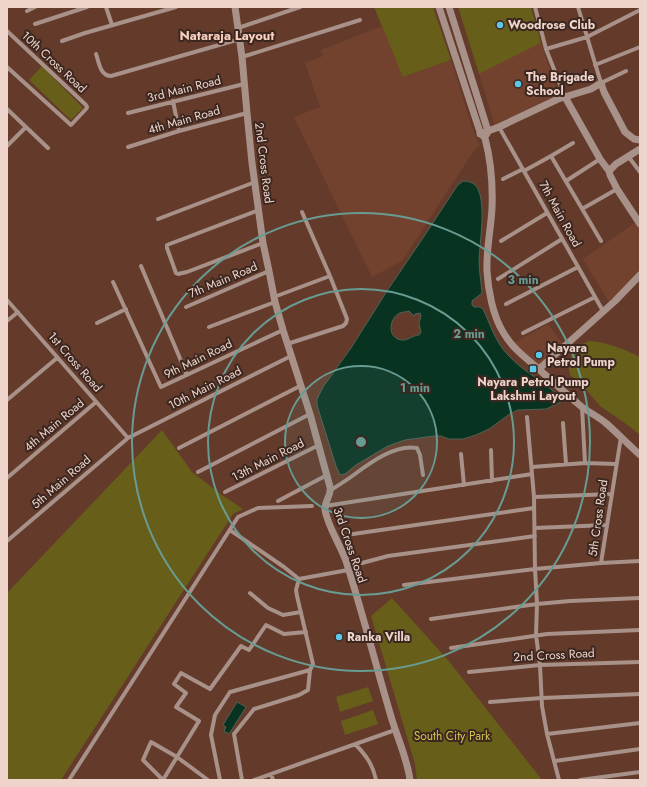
<svg xmlns="http://www.w3.org/2000/svg" width="647" height="787" font-family="Jost,sans-serif">
	<rect width="100%" height="100%" fill="#643a2a"/>
	<path fill="#73422f" d="M382,26l22,51 47,-17 23,73 6,13 -5,3 -73,112 -30,16 -78,-160 26,-10 -15,-44 18,-7 -2,-6z
		M541,43l17,51 -63,32 -16,-52z
		M636,222l4,5v44l-31,31 -26,-43z
		M548,324l15,20 -25,22 -24,-23z"/>
	<path fill="#675e1a" d="M374,7h59l18,53 -48,17z
		M458,7h73l10,36 -62,31z
		M42,66l41,42 -12,12 -42,-40z
		M589,341c18,1 35,8 51,16v78l-11,-9 -29,-20 -16,-19 -14,-12 -2,-10 1,-4 8,-13 3,-3z
		M162,430l30,42 30,23 21,14 -10,5 -172,266h-54v-187z
		M392,598l56,62 94,120h-125l-2,-16 -44,-148z
		M368,687l5,14 -33,11 -4,-15z
		M373,710l5,14 -33,11 -4,-14z"/>
	<path fill="#083321" stroke="#4d6354" fill-rule="evenodd" d="M463,181c6,0 12,2 15,8 8,16 2,52 1,70 0,12 2,22 3,34l-10,8v4l2,2h6l3,2c7,15 13,34 25,46 16,18 39,27 55,46l-17,8 -28,1 -7,3 -22,16 -13,6 -13,4h-14l-8,-3h-7l-29,4 -17,6 -32,19 -11,9 -5,1 -4,-9 -16,-51 -3,-10v-6l6,-12 28,-39 36,-57 38,-56 32,-49zM409,311l5,5 1,-2 5,-1 1,3 -2,7 2,9 -2,3c-7,0 -12,8 -21,4 -11,-4 -8,-22 2,-26 2,-1 6,-1 9,-2z
		M237,702l9,5 -17,27 -5,-3 2,-4 -3,-2z"/>
	<g fill="none" stroke-linecap="round" stroke-linejoin="round">
		<path stroke="#a79189" stroke-width="4" d="M106,7l6,18
			M535,7l11,42 19,48
			M578,7l23,76 25,-12
			M27,11l8,-4
			M35,24l52,-17
			M238,28l62,-21
			M7,31l79,74 1,2 -1,2 -15,16 -64,-58
			M62,41l23,-8 91,-26
			M546,49l41,-12 53,-27
			M96,54c3,8 4,22 15,22l129,-37
			M242,57l118,-37
			M595,65l45,-18
			M173,101l6,30
			M7,109l41,39
			M128,113l116,-29
			M499,127l104,184
			M7,146l19,-19
			M128,147l51,-16 68,-18
			M551,156l22,-13
			M628,156l12,16
			M524,171l27,-15 50,85
			M503,179l20,-10
			M566,181l34,-22
			M582,209l35,-20
			M259,210l-92,35v3l9,25 2,1 9,-2 76,-29
			M158,219l97,-37
			M501,241l46,-28
			M141,266l46,109
			M498,279l64,-40
			M113,282l47,103 1,2 122,-57
			M274,297l56,-21
			M7,300l121,138
			M506,304l72,-37
			M186,307l83,-36
			M7,321l11,-9
			M97,323l29,-14
			M209,327l66,-25
			M523,333l72,-36
			M287,344l56,-18 3,-3 1,-4 -17,-43 -28,-64
			M7,400l50,-42
			M527,417l7,80 1,72 2,35 -1,31 4,30 2,41 5,28 12,46
			M563,423l3,41
			M621,437l-20,126 39,-2
			M179,448l121,-62
			M491,450l1,31
			M461,454l3,31
			M585,463l31,1
			M532,467l53,-4 -3,-56
			M198,472l112,-58
			M7,478l89,-76
			M331,490c8,-5 16,-10 24,-16 16,-12 41,-30 62,-26l3,7 3,20
			M225,492l94,-47
			M534,497l78,-3
			M278,501l49,-26
			M325,506l207,-32
			M535,528l72,-3
			M230,530l54,37 15,12 49,-9
			M353,534l181,-26
			M7,541l121,-103 163,-82
			M362,563l26,-7 147,-20
			M404,585l131,-16 66,-6
			M250,593l18,15 15,7 18,-3
			M431,619l106,-15 33,-3 70,-3
			M451,648l96,-14 93,-4
			M469,672l71,-7 100,-3
			M490,702l52,-4 98,-4
			M547,734l93,-11
			M355,744c11,11 18,21 21,36
			M555,761l85,-12
			M271,774l2,6
			M69,780l169,-263 20,-9 54,-2
			M208,780l-31,-23 -14,23 -20,-20 8,-18 26,15 22,-36 -23,-14 10,-14 -12,-9 7,-11 29,16 31,-43 8,4 17,-25 18,9 22,-2
			M220,780l-9,-45 4,-20 15,-23 80,-22
			M242,780l-8,-46 20,-25 45,-14 9,-5 2,-20 3,-6 -16,-68 -1,-6 3,-11
			M254,780l141,-50
			M580,780l60,-8"/>
		<path stroke="#a79189" stroke-width="7" d="M235,7l7,50 5,56 5,50 11,80 6,28 6,31 8,28 27,84 20,73c2,8 -6,14 -5,23 3,17 15,34 21,51 16,50 29,101 44,152 6,22 17,44 20,67
			M439,7l41,125 4,5
			M449,7l39,124 -1,3
			M565,97l35,62 9,12 1,4 7,14 23,35
			M480,134l19,-7 59,-28 33,-10 10,-6 3,9 21,40 9,7 6,1
			M485,138c6,23 8,46 7,70 -1,21 -6,42 -5,63 1,19 6,45 16,61 11,19 24,26 40,41 13,11 25,23 39,34 8,6 17,10 25,17 11,10 22,21 33,31
			M609,171l7,-7 24,-15
			M539,369l76,-68 25,-26"/>
	</g>
	<circle cx="361" cy="442" r="76" fill="#689c93" fill-opacity=".12"/>
	<g fill="none" stroke="#689c93" stroke-width="2">
		<circle cx="361" cy="442" r="76"/>
		<circle cx="361" cy="442" r="153"/>
		<circle cx="361" cy="442" r="229"/>
	</g>
	<g fill="#5dc7e8" stroke="#3b2720" stroke-width="1.5">
		<circle cx="500" cy="25" r="4"/>
		<circle cx="518" cy="84" r="4"/>
		<circle cx="539" cy="355" r="4"/>
		<rect x="529" y="365" width="8" height="8" rx="2"/>
		<circle cx="339" cy="637" r="4"/>
	</g>
	<g text-anchor="middle" dominant-baseline="central" stroke-width="4" stroke-linejoin="round" paint-order="stroke">
		<g font-size="12" font-weight="bold" fill="#eed4ca" stroke="#3b2720" text-anchor="start">
			<text x="508" y="25">Woodrose Club</text>
			<text x="526" y="77">The Brigade<tspan x="526" dy="14">School</tspan></text>
			<text x="547" y="348">Nayara<tspan x="547" dy="14">Petrol Pump</tspan></text>
			<text x="533" y="382" text-anchor="middle">Nayara Petrol Pump<tspan x="533" dy="14">Lakshmi Layout</tspan></text>
			<text x="347" y="637">Ranka Villa</text>
		</g>
		<g font-size="12" fill="#eed4ca" stroke="#3b2720">
			<text transform="translate(54 62) rotate(43)">10th Cross Road</text>
			<text transform="translate(184 89) rotate(-14)">3rd Main Road</text>
			<text transform="translate(184 120) rotate(-16)">4th Main Road</text>
			<text transform="translate(264 163) rotate(83)">2nd Cross Road</text>
			<text transform="translate(560 214) rotate(61)">7th Main Road</text>
			<text transform="translate(223 280) rotate(-23)">7th Main Road</text>
			<text transform="translate(198 359) rotate(-26)">9th Main Road</text>
			<text transform="translate(75 362) rotate(49)">1st Cross Road</text>
			<text transform="translate(205 388) rotate(-27)">10th Main Road</text>
			<text transform="translate(54 425) rotate(-40)">4th Main Road</text>
			<text transform="translate(268 460) rotate(-27)">13th Main Road</text>
			<text transform="translate(61 482) rotate(-41)">5th Main Road</text>
			<text transform="translate(598 518) rotate(-82)">5th Cross Road</text>
			<text transform="translate(350 545) rotate(71)">3rd Cross Road</text>
			<text transform="translate(554 655) rotate(-3)">2nd Cross Road</text>
		</g>
		<g font-size="12" fill="#d2c24f" stroke="#3b2720">
			<text x="452" y="736">South City Park</text>
		</g>
		<g font-size="13" font-weight="bold" fill="#f9d0c0" stroke="#3b2720">
			<text x="227" y="35">Nataraja Layout</text>
		</g>
	</g>
	<circle cx="361" cy="442" r="6" fill="#689c93" stroke="#3b2720" stroke-width="2"/>
	<g font-size="12" text-anchor="middle" font-weight="bold" fill="#689c93" stroke="#3b2720" stroke-width="4" stroke-linejoin="round" paint-order="stroke">
		<text x="523" y="284">3 min</text>
		<text x="469" y="338">2 min</text>
		<text x="415" y="392">1 min</text>
	</g>
	<rect width="647" height="787" fill="none" stroke="#eed4ca" stroke-width="16"/>
</svg>
